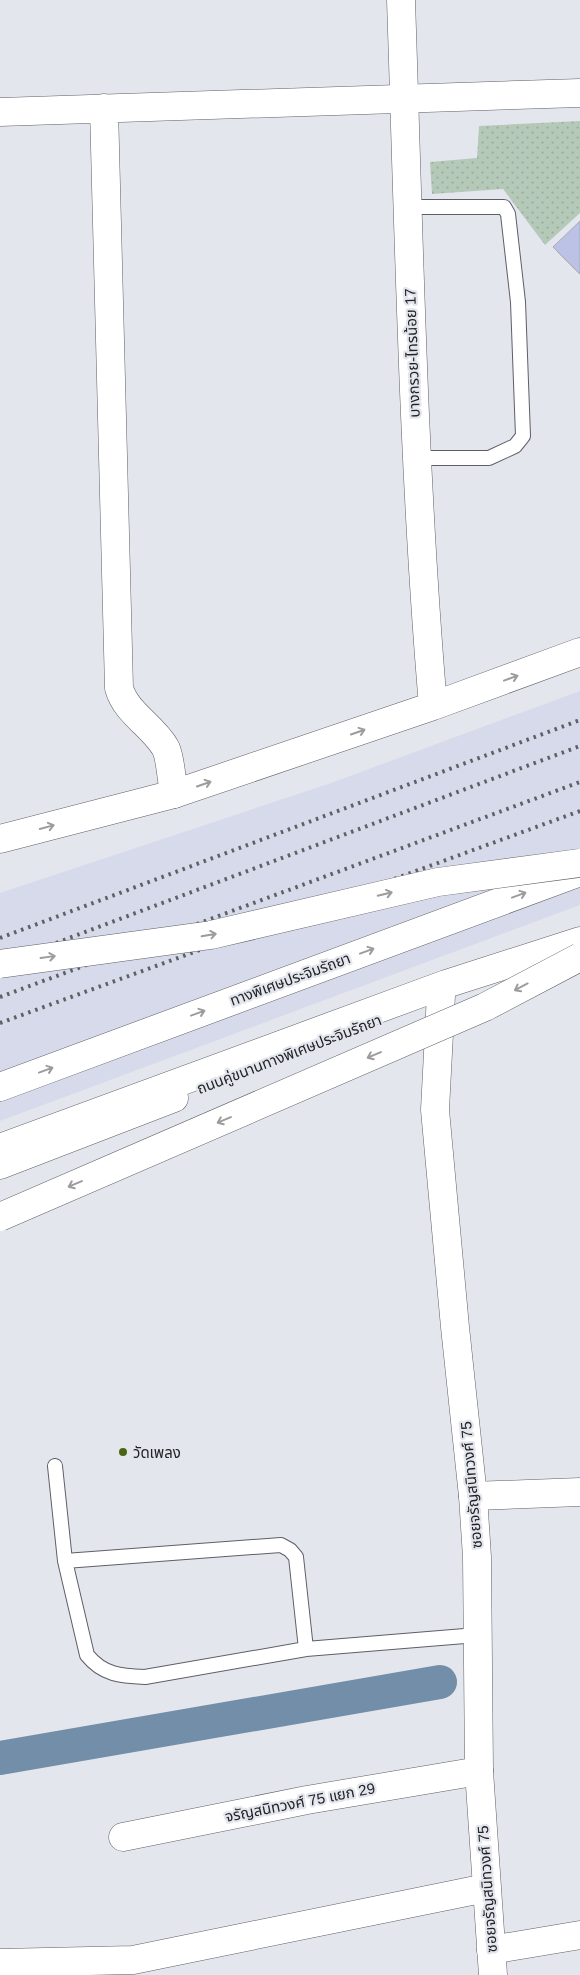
<svg xmlns="http://www.w3.org/2000/svg" width="580" height="1975" font-family="Arial,'Noto Sans Thai',sans-serif">
	<defs>
		<pattern id="park-dots" width="8" height="8" patternUnits="userSpaceOnUse" patternTransform="scale(1.25)"><rect width="8" height="8" fill="#b5c9b9"/><path d="M2 2h.1M6 6h.1" fill="none" stroke="#9bac9f" stroke-width="1.8" stroke-linecap="round"/></pattern>
		<filter id="shadow"><feDropShadow dx="4.5" dy="4.5" stdDeviation="0" flood-color="#0004"/></filter>
	</defs>
	<rect width="100%" height="100%" fill="#e4e6ee"/>
	<path fill="#d7daea" d="M580,691v214l-580,216v-228l331,-110z"/>
	<path fill="url(#park-dots)" d="M580,121v92l-35,32 -42,-56 -71,5 -2,-32 47,-4 2,-32z"/>
	<g fill="none" stroke-linecap="round" stroke-linejoin="round">
		<path stroke="#738ea8" stroke-width="34" d="M0,1758l440,-76"/>
	</g>
	<path fill="#bcc2e5" stroke="#a9aab3" filter="url(#shadow)" d="M580,221v53l-27,-27z"/>
	<g fill="none" stroke-linecap="round" stroke-linejoin="round">
		<defs>
			<path id="lane" d="M407,207h97l4,7 10,88 5,134 -8,10 -26,12h-72
				M55,1466l10,95 22,94c16,20 34,21 58,22l161,-28 171,-14
				M65,1561l216,-16 9,5 6,7 10,92"/>
			<path id="street" d="M104,108l15,580c7,25 33,37 46,59 5,8 7,36 9,47
				M0,112l580,-19
				M473,1496l107,-4
				M123,1837l184,-37 172,-29
				M491,1950l89,-15
				M0,1963l133,-3 353,-72"/>
			<path id="secondary" d="M401,0c8,236 12,471 32,706
				M0,839l174,-45 259,-88 147,-54
				M441,995l-6,115 20,217 18,169 4,61 2,214 14,204
				M0,1165l174,-67"/>
			<path id="highway" d="M0,1087l580,-215
				M0,1148l446,-164 134,-43"/>
		</defs>
		<use href="#lane" stroke="#5e5f66" stroke-width="16"/>
		<use href="#street" stroke="#5e5f66" stroke-width="29"/>
		<use href="#secondary" stroke="#5e5f66" stroke-width="29"/>
		<use href="#highway" stroke="#5e5f66" stroke-width="29"/>
		<use href="#lane" stroke="#fff" stroke-width="14"/>
		<use href="#street" stroke="#fff" stroke-width="28"/>
		<use href="#secondary" stroke="#fff" stroke-width="28"/>
		<use href="#highway" stroke="#fff" stroke-width="28"/>
		<path stroke="#5f6065" stroke-width="4" stroke-dasharray="2.5 5" stroke-linecap="butt" d="M0,938l580,-218
			M0,964l580,-218
			M0,997l580,-215
			M0,1023l580,-212"/>
		<defs>
			<path id="highway-bridge" d="M0,964l211,-29 227,-53 142,-19
				M0,1217l485,-210 95,-50"/>
		</defs>
		<use href="#highway-bridge" stroke="#5e5f66" stroke-width="29" stroke-linecap="butt"/>
		<use href="#highway-bridge" stroke="#fff" stroke-width="28"/>
	</g>
	<defs><path id="oneway-shaft" d="M-6 0H5M1.5-3L5.5 0L1.5 3" fill="none" stroke-width="1.6" stroke-linecap="round" stroke-linejoin="round" transform="scale(1.25)"/></defs>
	<g stroke="#9c9c9d">
		<use href="#oneway-shaft" transform="translate(511 678) rotate(-20)"/>
		<use href="#oneway-shaft" transform="translate(358 732) rotate(-19)"/>
		<use href="#oneway-shaft" transform="translate(204 784) rotate(-19)"/>
		<use href="#oneway-shaft" transform="translate(47 827) rotate(-15)"/>
		<use href="#oneway-shaft" transform="translate(385 894) rotate(-13)"/>
		<use href="#oneway-shaft" transform="translate(519 895) rotate(-20)"/>
		<use href="#oneway-shaft" transform="translate(209 935) rotate(-10)"/>
		<use href="#oneway-shaft" transform="translate(367 951) rotate(-20)"/>
		<use href="#oneway-shaft" transform="translate(48 957) rotate(-8)"/>
		<use href="#oneway-shaft" transform="translate(521 987) rotate(152)"/>
		<use href="#oneway-shaft" transform="translate(198 1013) rotate(-20)"/>
		<use href="#oneway-shaft" transform="translate(374 1055) rotate(157)"/>
		<use href="#oneway-shaft" transform="translate(46 1070) rotate(-20)"/>
		<use href="#oneway-shaft" transform="translate(224 1120) rotate(157)"/>
		<use href="#oneway-shaft" transform="translate(75 1184) rotate(157)"/>
	</g>
	<circle fill="#4b6414" stroke="#e4e6ee" stroke-width="2" cx="123" cy="1452" r="5"/>
	<g text-anchor="middle" dominant-baseline="central" stroke-width="4.5" stroke-linejoin="round" paint-order="stroke">
		<g font-size="15" fill="#222326" stroke="#e4e6ee">
			<text transform="translate(412 353) rotate(-92)">บางกรวย-ไทรน้อย 17</text>
			<text transform="translate(290 979) rotate(-20)">ทางพิเศษประจิมรัถยา</text>
			<text transform="translate(289 1054) rotate(-21)">ถนนคู่ขนานทางพิเศษประจิมรัถยา</text>
			<text transform="translate(471 1485) rotate(-95)">ซอยจรัญสนิทวงศ์ 75</text>
			<text transform="translate(300 1802) rotate(-11)">จรัญสนิทวงศ์ 75 แยก 29</text>
			<text transform="translate(487 1889) rotate(-94)">ซอยจรัญสนิทวงศ์ 75</text>
		</g>
		<g font-size="15" fill="#222326" stroke="#e4e6ee" text-anchor="start">
			<text x="133" y="1452">วัดเพลง</text>
		</g>
	</g>
</svg>
